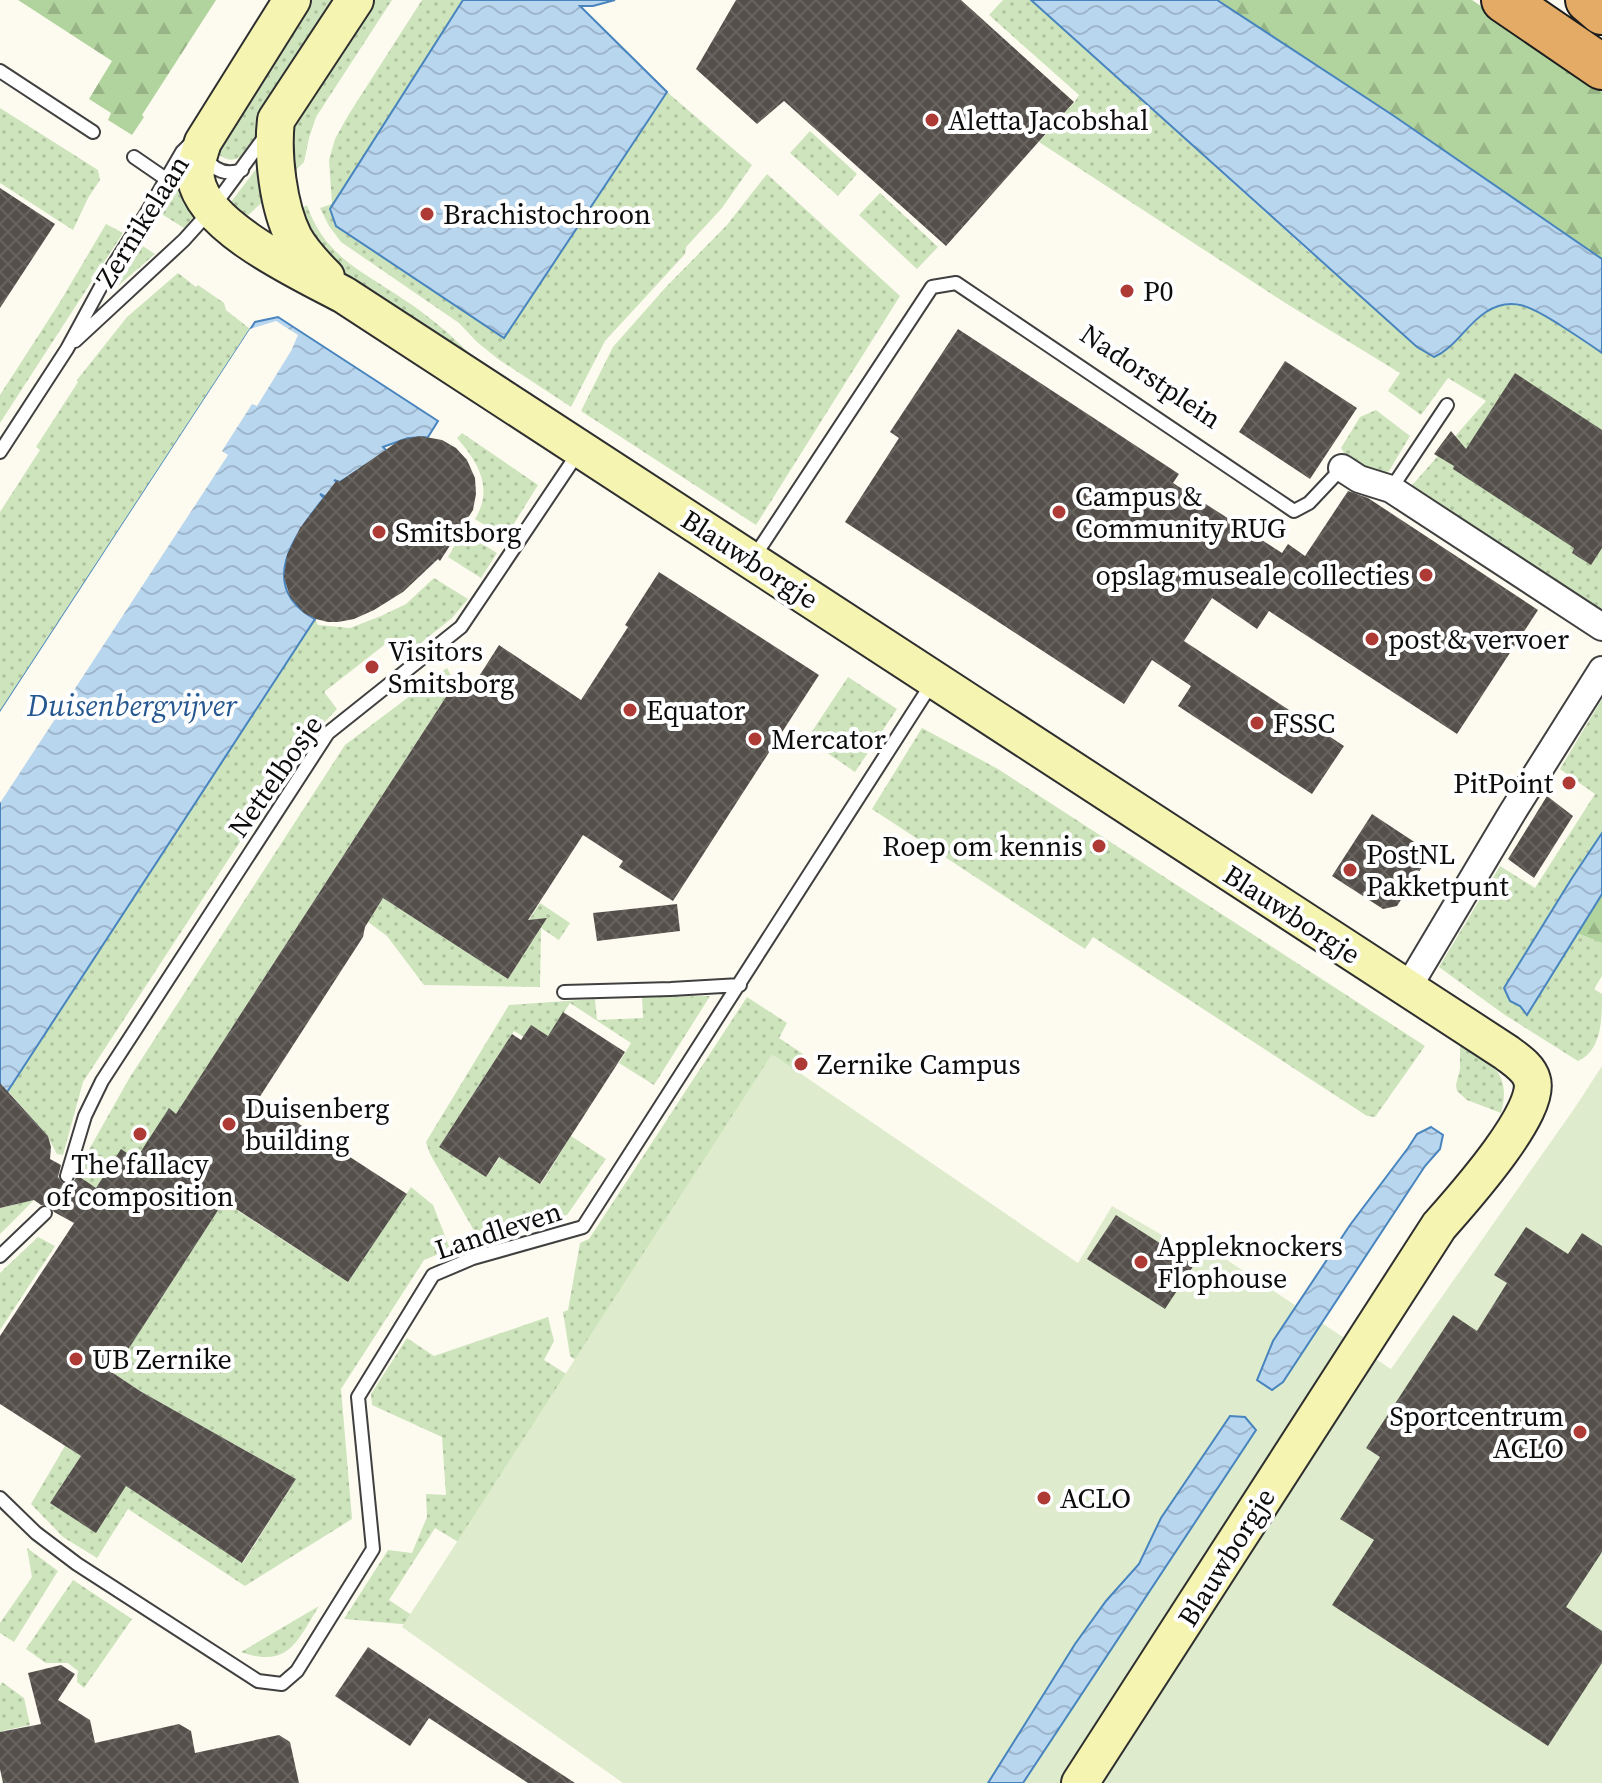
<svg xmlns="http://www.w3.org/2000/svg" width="1602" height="1783" font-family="'Source Serif 4',serif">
	<defs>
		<pattern id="green-dots" width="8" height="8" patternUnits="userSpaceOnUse" patternTransform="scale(2)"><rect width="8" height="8" fill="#cde4bc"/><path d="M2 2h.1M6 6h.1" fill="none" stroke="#afc2a0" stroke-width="1.8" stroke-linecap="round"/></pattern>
		<pattern id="forest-firs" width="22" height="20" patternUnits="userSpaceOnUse" patternTransform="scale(2)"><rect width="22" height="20" fill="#b1d39d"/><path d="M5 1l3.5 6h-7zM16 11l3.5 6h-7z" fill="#97b486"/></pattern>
		<pattern id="water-waves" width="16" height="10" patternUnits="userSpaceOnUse" patternTransform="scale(2)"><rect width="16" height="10" fill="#b9d6ef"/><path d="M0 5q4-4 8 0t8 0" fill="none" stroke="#9eb6cc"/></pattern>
		<pattern id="building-cross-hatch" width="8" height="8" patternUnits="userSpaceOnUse" patternTransform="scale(2)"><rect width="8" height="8" fill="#544f4b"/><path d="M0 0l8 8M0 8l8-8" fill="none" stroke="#686460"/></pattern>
	</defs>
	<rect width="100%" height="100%" fill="#fdfbef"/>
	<path fill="url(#green-dots)" d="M303,0h42l-100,153c-9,9 -18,9 -28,0z
		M367,0h25l-76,117 -7,21 -5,24 -12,12 -2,-53z
		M422,0h41l41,337 163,-245 85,73 -30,43 -36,39 -1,7 -80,87 -34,66 -73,-48 -21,-17 -18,-19 -118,-81 -12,-16 -9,-18 12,-4 -3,-44 6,-21 14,-25z
		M1003,0h28l277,251 135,102 43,-41 14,-6 17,-2 16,3 69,46v261l-194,-124 78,-89 -38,-23 -27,37 -33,-24 12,-18 -113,-69 -248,-162 35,-39 5,-8 -90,-80z
		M0,108l98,62 2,10 -12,18 -15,32 -73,-47z
		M810,131l47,43 -19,22 -48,-43z
		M260,164l11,30 -27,25 -13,-12v-5z
		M179,174l19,38 -14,16 -24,-15 -1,-2z
		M767,174l133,122 -144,229 -175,-114 32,-64 53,-60 61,-62z
		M880,193l58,54 -21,22 -58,-54z
		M307,205c17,51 55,66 96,94 25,16 46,34 67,55l-2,1 -120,-77 -16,-12 -36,-54z
		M106,224l17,9 -123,190v-28l60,-93z
		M138,243l17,11 -37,32h-3l-1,-5z
		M178,273l18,14 2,-2 26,18 2,7 24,19 -250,383v-200l40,-62 -4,-3 42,-65 -1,-2 50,-63z
		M1376,410l34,26 -21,35 -5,2h-6l-34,-20 -3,-5 19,-31z
		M462,433l76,52 -33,53 -30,-19c19,-31 3,-57 -18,-81z
		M463,532l34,21 -16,25 -33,-21z
		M434,578l34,21 -16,19 -50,40 -14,-16 -64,50 13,17 -18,19 -38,51 -198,303 -20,73 -6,-1 -10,-19 -39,-44 307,-472 3,6 32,3 31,-12 25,-12z
		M447,668l8,15 -280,433 -39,43 -14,-9 -26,38 -12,-8 -6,-11 52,-92 215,-332z
		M848,677l49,32 -42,63 -48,-33z
		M1602,699v134l-30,45 -68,110 6,13 10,5 7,8 50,-81 25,10v33l-8,13 8,5c0,24 0,57 -24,67l-76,-48 -63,-46 61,-101 35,22 60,-94 -35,-25z
		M922,728l76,41 427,277 -50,71 -8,-1 -274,-179 -8,12 -213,-140z
		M383,898l125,81 33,-51 -12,-8 11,-17 30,20 -11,17 -18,-12 -1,59 -116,-2 -37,-49 -19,-14z
		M710,996l-56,89 -35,-22 12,-20 -61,-40 -29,44 -27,-16 -75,116 47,30 14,-20 41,27 30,-48 35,23 -39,56 -87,26 -50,-87 -4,-12 83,-137 86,-6 2,21 46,-2 -1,-21z
		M747,997l40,26 -8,15 24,16 -21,34 -195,281 -17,-13 -7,-44 5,-2 12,-67 9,-4z
		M1460,1046c31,18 52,25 41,67l-34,-13 -10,-9 -1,-6 4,-16z
		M411,1187l22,18 17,44 -26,11 -83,129 11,130 -107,67 -117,-77 -31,49 -34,-21 -32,-33 34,-58 16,10 -30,47 75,-17 117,77 53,-84 -156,-88 -27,-18 112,-174 14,10 -1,2 110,71z
		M34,1200l-34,34v-26z
		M38,1237l17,9 -55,84v-57z
		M548,1317l6,24 -10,19 37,23 -111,166 -35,-21 -46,72 36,24 -1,2 -80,-7 44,-69 24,3 15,-36 -1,-23 20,1 -4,-58 -70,-32 -1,-11 36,-56 27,18z
		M27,1548l31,23 -44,71 -14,-9v-10l32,-46z
		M73,1580l59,39 -48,69 -7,-6 1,-11 -10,-8h-22l-20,-14z
		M319,1606c-22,35 -30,63 -78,46z
		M2,1682l22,16 6,27 -28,6 -2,2v-47z"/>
	<path fill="url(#forest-firs)" d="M18,0h198l-74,115 2,2 -12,18 -24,-15 3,-7 -22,-14 23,-38z
		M1217,0h255l130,89v170l-208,-143z
		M1602,894v49l-25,-10z"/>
	<path fill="#deeccd" d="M772,1054l306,209 34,-57 93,54 7,-10 179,119 183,-260 28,-43v717h-979l-221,-156z"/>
	<path fill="url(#water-waves)" stroke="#4884bd" stroke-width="2" d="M463,0h152l-22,6h-13l87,86 -163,246 -168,-112 -6,-17z
		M1031,0h186l177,116 208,143v94c-14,-10 -28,-19 -42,-28 -24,-15 -46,-31 -74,-13 -20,13 -31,36 -52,45l-17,-10z
		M278,317l160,104 -10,16 -20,1 -25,9 4,4 -47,31 -6,-2 4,3 -10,15 -8,-4 4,4c-30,37 -68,89 -9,121l-315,484v-391l255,-390z
		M1602,833v61l-75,121 -7,-9 -10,-5 -6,-13 68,-110z
		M1431,1127l12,8 -3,14 -15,17 -142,216 -11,8 -15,-10 16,-39 77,-116 58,-77 9,-14z
		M1230,1416l15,1 11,13 -233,353h-35l87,-139 31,-43 33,-37 22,-46z"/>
	<path fill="#fdfbef" d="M276,321l22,14 -7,16 -34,55 -5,-2 -30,47 6,4 -228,348v-91l250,-383z"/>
	<path fill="url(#building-cross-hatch)" d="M736,0h225l113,102 -128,144 -162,-145 -27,23 -61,-55z
		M0,188l55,36 -55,84z
		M958,329l221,145 -6,9 109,70 6,-9 17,12 43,-65 20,7 170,112 -81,124 -188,-123 -12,18 -45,-31 -28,43 160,105 -32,48 -134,-88 13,-20 -39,-26 -28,44 -279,-182 54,-84 -9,-6z
		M1285,361l72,47 -47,71 -71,-47z
		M1515,373l87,57v118l-11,17 -19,-12 2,-5 -121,-79 1,-3 -20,-12 17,-23 15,18z
		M420,436l22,4 14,8 11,12 8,18 1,16 -3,16 -33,51 -2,-2 -35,33 -29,18 -20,9 -16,3h-10l-12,-3 -12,-6 -14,-16 -6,-20 3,-22 13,-27 37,-48 2,2 61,-42z
		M659,572l160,103 -146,226 -54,-34 4,-6 -40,-26 -55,85 19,-2 -39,61 -125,-81 -18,29 -2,10 -104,161 148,96 -59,88 -124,-81 -111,172 27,18 156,88 -54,84 -116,-77 -30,47 -46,-30 31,-47 -81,-52v-68l74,-113 -20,-11 -6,-7h-7l-7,-5 -34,8v-125l48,53 3,11 -1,12 11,6 -3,12 6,7 9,-1 4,-8 19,13 25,-39 15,10 33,-51 7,6 279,-431 14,9 30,-47 82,55 47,-73 -3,-2z
		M1547,796l26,20 -39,62 -26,-19z
		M1372,814l59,39 -34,53 -14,3 -51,-33z
		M677,904l3,27 -83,10 -4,-28z
		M563,1012l62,40 -85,132 -41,-27 -13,20 -47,-30 73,-113 9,6 10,-15 17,11z
		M1116,1215l78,50 -29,44 -78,-50z
		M1526,1227l42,27 14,-21 20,13v306l-36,55 36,24v32l-54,83 -216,-141 42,-65 -34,-21 40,-62 -14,-9 87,-133 24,16 30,-48 -13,-8z
		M368,1647l75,50 132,86h-47l-99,-65 -19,28 -75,-50z
		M61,1665l14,9 -17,26 32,20 5,23 84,-19 12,7 4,22 84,-18 11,7 9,41h-296l-3,-14v-37l41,-8 -13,-51z"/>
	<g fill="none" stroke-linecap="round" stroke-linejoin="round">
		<defs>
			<path id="lane" d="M0,71l93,61
				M134,157l32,22
				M206,157c8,15 21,18 36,13
				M75,341l109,-101 27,-30 55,-75
				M0,452l67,-103 39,-72 40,-63 36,-62 7,-7
				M1391,489l56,-84
				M754,557l178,-270 24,-4 338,228 15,-8 33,-35
				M564,992l107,-3 69,-4
				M67,1176l18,-60 17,-35 226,-348 133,-106 117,-174
				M0,1256l45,-43
				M0,1498l36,35 41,31 181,117 24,3 15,-13 76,-122 -15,-152 75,-122 40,-17 110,-31 349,-544"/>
			<path id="street" d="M1342,468l17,11 32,10 211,138
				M1407,989l105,-176 90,-143"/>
			<path id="secondary" d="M292,0l-89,142c-4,13 -9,24 -7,37 8,49 107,94 148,116l1163,758c9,7 22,15 25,27 10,31 -71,121 -93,146l-359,557
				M326,277c-12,-12 -24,-25 -32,-39 -16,-31 -22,-84 -18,-118l79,-120"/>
			<path id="highway" d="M1504,0l98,67
				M1588,0l14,12"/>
		</defs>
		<use href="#lane" stroke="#404040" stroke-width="16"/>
		<use href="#street" stroke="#404040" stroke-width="30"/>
		<use href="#secondary" stroke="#2f2f2f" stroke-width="40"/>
		<use href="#highway" stroke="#1e1e1e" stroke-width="48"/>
		<use href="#lane" stroke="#fff" stroke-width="12"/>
		<use href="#street" stroke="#fff" stroke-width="26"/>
		<use href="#secondary" stroke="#f6f4b1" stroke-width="36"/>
		<use href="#highway" stroke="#e3ab66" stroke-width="44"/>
	</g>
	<g fill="#ad3a35" stroke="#fff" stroke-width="3">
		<circle cx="932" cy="120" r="8"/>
		<circle cx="427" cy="214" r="8"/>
		<circle cx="1127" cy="291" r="8"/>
		<circle cx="1059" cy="512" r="8"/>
		<circle cx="379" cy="532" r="8"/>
		<circle cx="1426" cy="575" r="8"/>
		<circle cx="1372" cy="639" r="8"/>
		<circle cx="372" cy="667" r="8"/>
		<circle cx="630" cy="710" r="8"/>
		<circle cx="1257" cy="723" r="8"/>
		<circle cx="755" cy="739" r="8"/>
		<circle cx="1569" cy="783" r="8"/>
		<circle cx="1099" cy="846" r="8"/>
		<circle cx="1350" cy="870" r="8"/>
		<circle cx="801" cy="1064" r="8"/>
		<circle cx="229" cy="1124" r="8"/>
		<circle cx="140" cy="1134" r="8"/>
		<circle cx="1141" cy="1262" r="8"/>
		<circle cx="76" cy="1359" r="8"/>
		<circle cx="1580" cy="1432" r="8"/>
		<circle cx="1044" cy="1498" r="8"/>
	</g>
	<g text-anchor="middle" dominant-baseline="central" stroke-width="8" stroke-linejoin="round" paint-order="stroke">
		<g font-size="28" fill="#0d0d0d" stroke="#fff" text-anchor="start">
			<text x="948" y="120">Aletta Jacobshal</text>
			<text x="443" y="214">Brachistochroon</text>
			<text x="1143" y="291">P0</text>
			<text x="1075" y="496">Campus &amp;<tspan x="1075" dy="32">Community RUG</tspan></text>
			<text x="395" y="532">Smitsborg</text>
			<text x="1410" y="575" text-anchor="end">opslag museale collecties</text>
			<text x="1388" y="639">post &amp; vervoer</text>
			<text x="388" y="651">Visitors<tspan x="388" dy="32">Smitsborg</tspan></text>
			<text x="646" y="710">Equator</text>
			<text x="1273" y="723">FSSC</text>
			<text x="771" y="739">Mercator</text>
			<text x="1553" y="783" text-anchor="end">PitPoint</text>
			<text x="1083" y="846" text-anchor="end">Roep om kennis</text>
			<text x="1366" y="854">PostNL<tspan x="1366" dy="32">Pakketpunt</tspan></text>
			<text x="817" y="1064">Zernike Campus</text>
			<text x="245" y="1108">Duisenberg<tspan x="245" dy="32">building</tspan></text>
			<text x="140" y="1164" text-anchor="middle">The fallacy<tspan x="140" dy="32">of composition</tspan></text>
			<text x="1157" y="1246">Appleknockers<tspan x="1157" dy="32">Flophouse</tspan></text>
			<text x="92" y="1359">UB Zernike</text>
			<text x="1564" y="1416" text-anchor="end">Sportcentrum<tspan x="1564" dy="32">ACLO</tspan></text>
			<text x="1060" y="1498">ACLO</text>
		</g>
		<g font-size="28" fill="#0d0d0d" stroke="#fff">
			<text transform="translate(142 221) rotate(-58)">Zernikelaan</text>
			<text transform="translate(1151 376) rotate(34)">Nadorstplein</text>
			<text transform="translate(750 559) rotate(33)">Blauwborgje</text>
			<text transform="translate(275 776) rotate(-55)">Nettelbosje</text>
			<text transform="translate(1292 914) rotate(33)">Blauwborgje</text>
			<text transform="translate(498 1230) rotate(-18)">Landleven</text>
			<text transform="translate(1226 1557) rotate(-58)">Blauwborgje</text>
		</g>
		<g font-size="30" font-style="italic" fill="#255890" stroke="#fff">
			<text x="132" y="705">Duisenbergvijver</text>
		</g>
	</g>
</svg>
